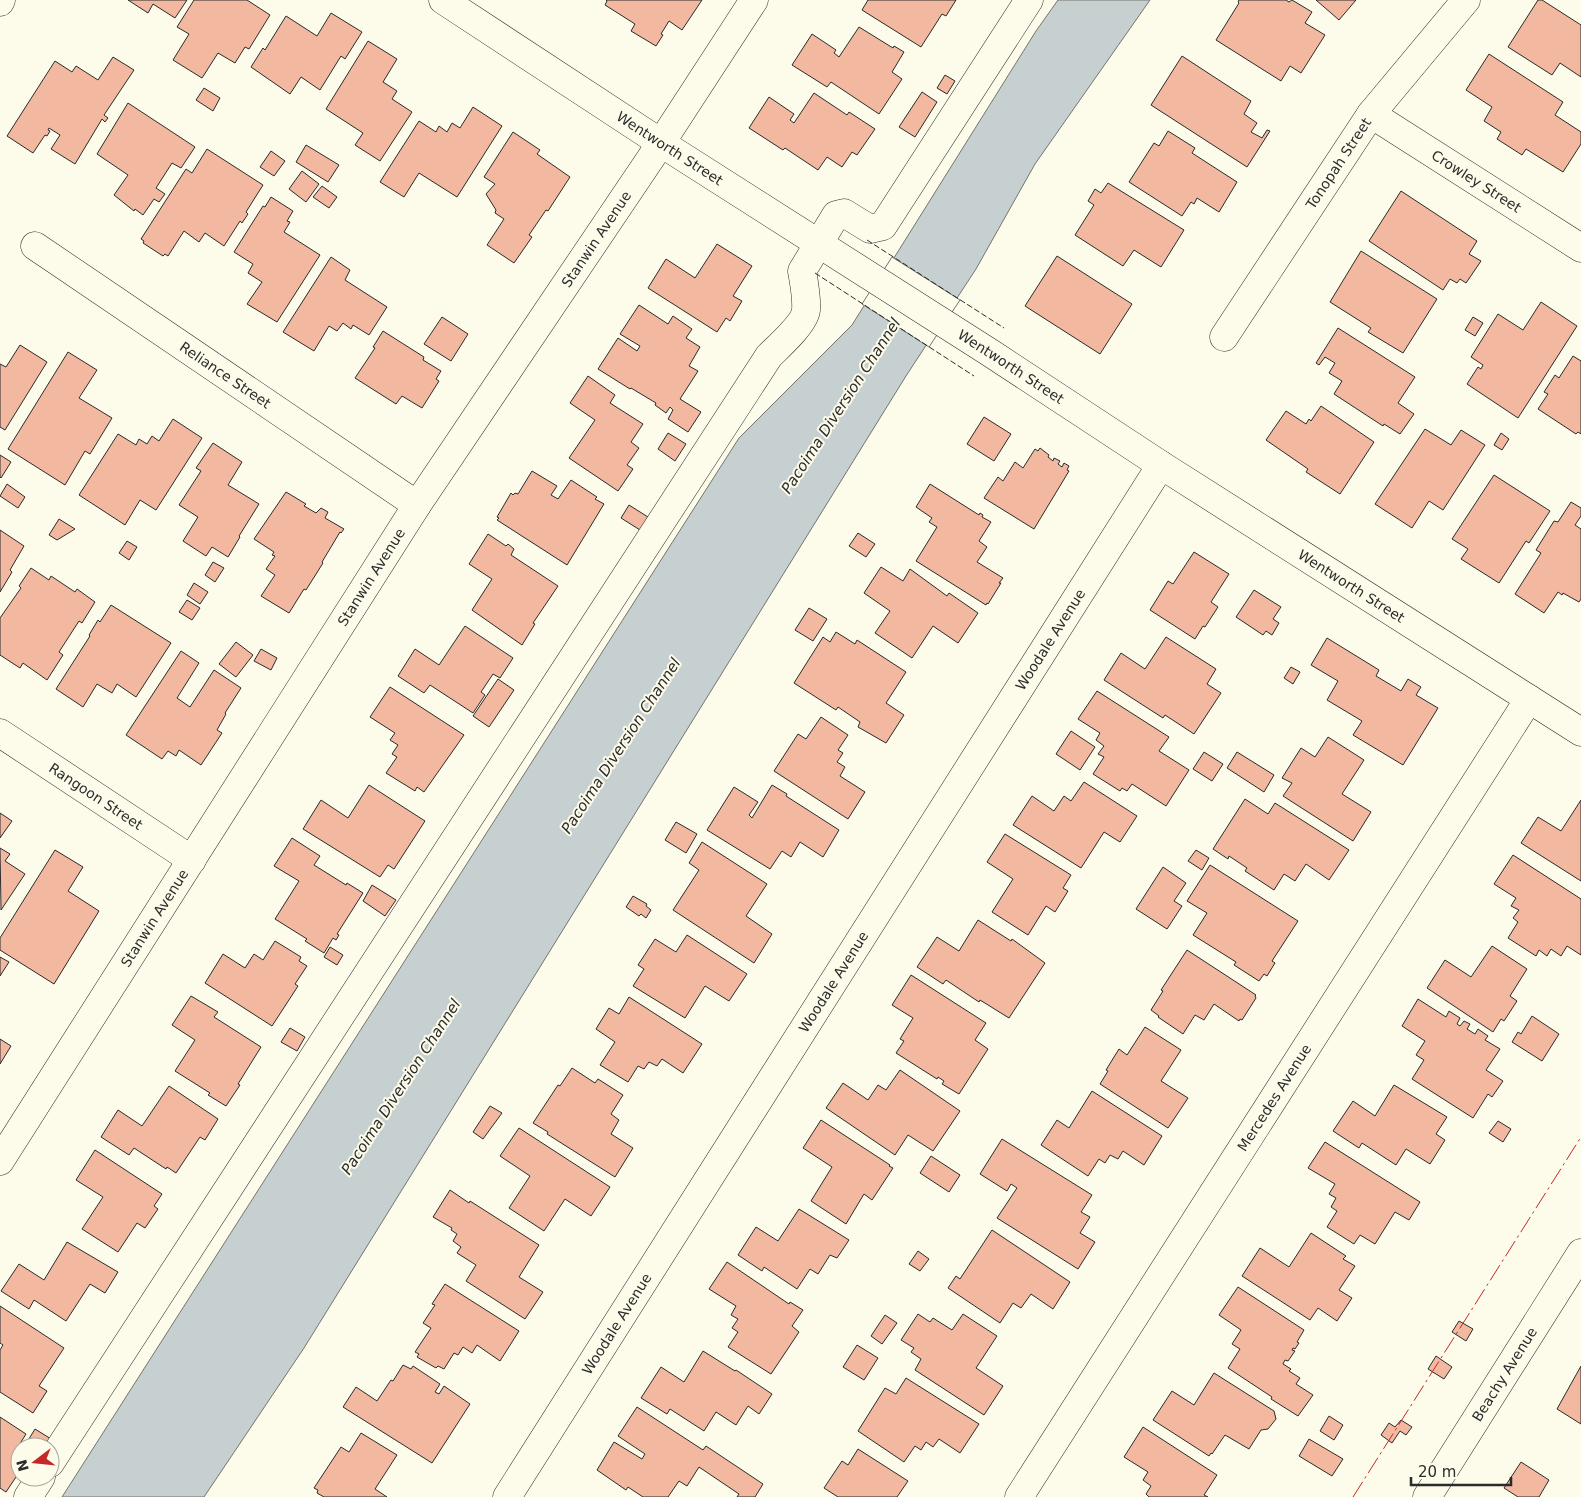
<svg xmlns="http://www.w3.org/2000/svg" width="1581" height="1497" font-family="'DejaVu Sans',sans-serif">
	<rect width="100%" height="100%" fill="#fdfbea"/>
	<path fill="#c7d0d0" stroke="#74746e" d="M1058,0h92l-115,164 -59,105 -70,107 -602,972 -100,149h-142l677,-1059 113,-113 184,-294z"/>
	<path fill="#fdfbea" stroke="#74746e" d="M892,257l68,43 -31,47 -67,-43z"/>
	<path fill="#f2b8a0" stroke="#2b2b2b" d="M128,0h59l-12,18 -22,-14 -5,9z
		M194,0h53l23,15 -21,34 -4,-2 -10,16 -17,-10 -16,25 -29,-18 16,-26 -12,-7z
		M606,0h96l-20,30 -13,-9 -8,13 2,1 -7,11 -25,-15 4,-7 -30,-19 2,-4z
		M868,0h88l-10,16 -4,-2 -21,33 -59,-37z
		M1239,0h47l3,2 3,-2 20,12 -7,11 20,12 -24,38 -11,-7 -9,15 -65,-41 23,-37 -1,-1z
		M1316,0h40l-17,20z
		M1538,0h4l39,25v52l-21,-14 -8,12 -44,-28z
		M331,13l31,19 -17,27 -4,-3 -21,34 -19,-13 -11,17 -39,-27 12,-19 2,2 21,-34 31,20z
		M859,27l34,21 1,-2 10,6 -12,20 10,7 -23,35 -48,-32 -4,5 -35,-22 20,-31 24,16 -2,3 5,4z
		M368,41l29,18 -14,23 14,9 -5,8 20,13 -32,49 -25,-16 8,-12 -37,-24z
		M1489,54l74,48 -8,13 26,17v12l-18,28 -37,-23 -4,6 -25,-16 4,-7 -17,-11 8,-14 -26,-17z
		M1182,56l69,45 -7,13 13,9 -6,9 11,6 5,-8 3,1 -23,36 -96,-62z
		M113,57l21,13 -30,45 4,3 -3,4 -3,-3 -27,45 -24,-15 9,-14 -11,-7 -1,2 2,1 -3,5 -2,-1 -12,18 -26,-17 48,-75 17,11 4,-6 22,14z
		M945,75l10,6 -8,13 -10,-6z
		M204,88l16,10 -7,13 -17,-11z
		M922,92l15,10 -22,35 -16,-10z
		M814,93l33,22 2,-3 26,17 -18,26 -5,-3 -10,15 -15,-10 -9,13 -33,-22 -2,2 -34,-22 20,-31 25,17 -4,6 4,3z
		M128,103l67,44 -14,21 -9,-5 -16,25 9,6 -6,8 -5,-3 -11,16 -8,-6 -1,2 -20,-16 14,-20 -31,-21z
		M473,107l29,19 -45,71 -38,-24 -15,24 -24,-15 39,-61 17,11 3,-6 8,6 5,-9 8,5z
		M1168,131l27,17 -3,5 45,29 -18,30 -22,-14 -3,6 -3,-2 -9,14 -53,-34 25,-39 5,3z
		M513,132l27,18 -3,4 33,23 -22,34 -2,-1 -17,25 3,2 -18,26 -27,-18 17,-26 -9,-6 1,-3 -10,-16 9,-10 -11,-7z
		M306,145l33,20 -11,17 -32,-20z
		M207,149l56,36 -17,27 2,2 -6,9 -2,-2 -16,25 -19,-13 -6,9 -15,-11 -16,25 -3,-2 -2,2 -20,-13 1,-2 -3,-2 45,-70 6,4z
		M271,151l14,10 -11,15 -14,-9z
		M302,171l17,13 -13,18 -17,-13z
		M1108,183l76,47 -23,37 -27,-17 -11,16 -48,-31 19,-30 -6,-4 7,-12 6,4z
		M322,186l15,11 -8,11 -16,-11z
		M1401,191l76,50 -8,13 12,7 -15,22 -6,-4 -3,4 -7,-4 -7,11 -74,-49z
		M271,197l22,14 -6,10 3,1 -6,10 36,23 -43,67 -30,-18 15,-22 -14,-9 5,-9 -19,-12 29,-46 2,1z
		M717,244l35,22 -19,30 9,5 -12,20 -4,-3 -9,14 -69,-44 18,-29 29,19z
		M1361,251l76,48 -34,54 -35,-21 3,-4 -41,-26z
		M1057,256l75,48 -32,50 -75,-48z
		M331,257l19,13 -5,10 42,27 -18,28 -16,-10 -2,4 -8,-6 -6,8 -8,-5 -15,25 -31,-19z
		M1541,302l36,24 -59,92 -51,-34 11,-17 3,2 2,-4 -12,-8 27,-43 25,16z
		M639,305l29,19 5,-8 19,13 -6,9 14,9 -11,19 9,5 -18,28 21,13 -13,20 -20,-13 5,-9 -3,-3 -4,6 -11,-8 1,-2 -25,-15 -1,1 -32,-20 20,-31 19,13 3,-5 -20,-12z
		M442,317l26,17 -17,27 -27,-17z
		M1473,317l10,6 -8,13 -10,-6z
		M1338,328l77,49 -17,26 16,11 -14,20 -16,-10 -1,2 -49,-32 8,-13 -13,-8 6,-10 -10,-6 -6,8 -3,-2z
		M383,331l41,26 -1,3 18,11 -5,8 3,2 -17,27 -20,-12 -6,8 -41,-26 20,-30 -2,-1z
		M20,345l27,17 -42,68 -5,-3v-63l6,3z
		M68,352l29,18 -18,28 33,20 -22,36 -5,-3 -20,34 -57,-36z
		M1573,356l8,5v73l-3,-2 -2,2 -38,-25 10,-15 -4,-2 11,-17 4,3z
		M588,376l27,19 -5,8 33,21 -12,18 8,6 -12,17 6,4 -15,22 -49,-33 26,-38 -25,-17z
		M1321,406l53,36 -34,52 -34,-22 2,-3 -42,-29 20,-29 20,13 3,-5 2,2z
		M984,417l27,17 -17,27 -27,-17z
		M173,419l29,19 -46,72 -16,-10 -15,25 -46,-30 39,-61 18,11 3,-6 8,5 5,-8 7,5z
		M1425,429l26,16 10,-15 24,15 -42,65 -14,-9 -17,27 -37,-24z
		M668,433l18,11 -11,17 -17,-12z
		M1501,433l8,6 -7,11 -8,-5z
		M213,443l29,19 -14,23 31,19 -20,32 1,1 -12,20 -16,-10 -6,9 -23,-15 15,-24 -19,-12 22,-34 -5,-3z
		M1040,448l9,7 -1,2 5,4 1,-3 6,3 -2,3 4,3 2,-4 5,3 -2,4 2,1 -35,58 -50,-31 14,-21 5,4 12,-19 8,6 12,-19 3,2z
		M0,455l11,7 -10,16 -1,-1z
		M532,471l25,15 -6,9 7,4 13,-19 26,17 -2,2 9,5 -37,61 -70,-45 2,-2 -2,-1 14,-24 2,2 2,-2 3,1z
		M1494,475l56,36 -21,32 -3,-2 -27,42 -38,-24 7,-10 -16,-10z
		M7,484l18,13 -7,11 -18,-12z
		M930,484l49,31 1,-2 3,2 -1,2 9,5 -12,19 8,6 -10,15 26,16 -4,5h2l-13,21 -1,-1 -1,2 -70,-44 21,-34 -8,-5 3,-4 -16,-11z
		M286,492l20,12 -2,2 12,7 5,-5 7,4 -3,6 19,11 -3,4 -1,-1 -18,30 1,1 -17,27 -2,-1 -15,24 -28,-17 14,-21 -9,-6 9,-13 -3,-1 2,-3 -20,-13z
		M1571,502l10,6v8l-6,9 6,4v70l-2,3 -16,-9 -1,2 -4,-3 -14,21 -29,-19 26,-41 -5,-3 18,-29 4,1z
		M629,505l19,12 -8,13 -19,-12z
		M59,519l16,10 -18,11 -8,-5z
		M0,530l24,16 -14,24 2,2 -12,20z
		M858,533l17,11 -9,13 -17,-11z
		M488,534l18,12 2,-2 6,5 -3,6 47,31 -25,37 2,1 -13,21 -50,-35 20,-31 -23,-15z
		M127,541l10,6 -8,13 -10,-7z
		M1194,552l35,22 -18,28 7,5 -13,20 -2,-1 -8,13 -45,-29 18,-29 5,3z
		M213,562l11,6 -9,14 -10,-7z
		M881,567l22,14 7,-12 37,27 2,-3 29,20 -20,30 -25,-17 -21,32 -37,-25 15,-22 -26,-18z
		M31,568l18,12 2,-4 24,16 2,-3 18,13 -13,21 -3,-2 -20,31 4,3 -16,25 -24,-17 -3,5 -20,-13v-37l21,-30 -2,-2z
		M194,583l14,9 -8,12 -13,-9z
		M1254,590l27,17 -8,12 6,4 -7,12 -6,-4 -3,4 -27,-18z
		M187,600l13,8 -8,12 -13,-8z
		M111,605l60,38 -35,54 -19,-13 -5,9 -15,-9 -14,23 -27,-18 34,-53 -1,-1 9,-15 2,2z
		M809,608l18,11 -14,22 -18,-11z
		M465,626l48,32 -13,20 -7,-4 -12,18 4,3 -12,18 -43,-28 -6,8 -26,-17 17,-27 24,16z
		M836,632l19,12 2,-4 49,32 -20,31 18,12 -18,28 -28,-16 2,-5 -22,-15 -2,3 -42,-27 29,-46 7,5z
		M1166,637l50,32 -9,15 14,9 -27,41 -29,-19 -2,3 -59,-38 17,-27 24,16z
		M1327,638l52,32 -3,6 25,15 7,-12 13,8 -5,8 22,13 -35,57 -50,-30 9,-14 -35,-21 11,-19 -27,-16z
		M236,642l17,13 -17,22 -17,-13z
		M261,649l16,9 -6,12 -17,-9z
		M181,651l18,12 -22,35 13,9 24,-37 27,18 -16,25 1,1 -9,16 5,3 -21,32 -22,-15 -3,6 -8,-5 -6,8 -36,-24z
		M1291,667l9,5 -7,12 -9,-6z
		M498,679l16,11 -25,37 -16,-11z
		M390,687l74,48 -40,57 -7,-5 -2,4 -29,-18 11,-16 -5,-3 6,-9 -8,-5 5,-7 -25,-16z
		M1097,691l72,46 -10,14 30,19 -23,36 -34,-22 -5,7 -5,-3 -2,3 -27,-17 11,-17 -6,-3 6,-8 -8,-6 4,-7 -22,-14z
		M821,717l27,18 -10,15 5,3 -6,9 8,5 -5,9 25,16 -17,27 -74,-48 24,-37 8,5z
		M1071,731l24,16 -15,23 -24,-16z
		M1328,737l36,23 -22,34 29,18 -18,29 -70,-45 9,-13 -10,-5 19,-30 14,9z
		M1204,752l19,12 -11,17 -19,-12z
		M1237,752l37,23 -10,17 -37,-24z
		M1084,782l53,34 -17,26 -16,-10 -23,36 -68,-43 19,-29 22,15 10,-15 7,5z
		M369,785l56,36 -31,48 -6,-4 -8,12 -77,-48 18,-29 27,18z
		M772,785l15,9 -1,2 53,34 -16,27 -23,-15 -9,15 -9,-6 -12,18 -63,-39 27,-43 24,15 -9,13 3,3z
		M1245,799l23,15 7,-11 74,47 -20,30 -23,-16 -11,17 -11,-7 -10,16 -29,-19 2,-3 -18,-12 -1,3 -15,-10z
		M1581,800v81l-60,-38 17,-26 23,14z
		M0,813l12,8 -12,17z
		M676,822l21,12 -11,19 -21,-13z
		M1005,834l66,41 -8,13 5,3 -13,21 -9,-6 -18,29 -36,-23 21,-33 -26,-17z
		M292,838l28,18 -6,9 32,20 1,-2 16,10 -26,41 2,1 -3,5 -3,-2 -9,15 -19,-12 2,-2 -32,-20 24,-38 -25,-15z
		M702,842l65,42 -21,32 26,18 -18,29 -81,-53 26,-40 -10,-7z
		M0,848l10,6 -5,7 20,13 -24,36z
		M55,850l28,17 -15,24 31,20 -45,73 -54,-34v-12z
		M1196,850l13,8 -7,12 -14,-9z
		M1513,855l68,44v56l-14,-9 -6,10 -10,-7 -4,7 -8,-6 -3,6 -28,-18 10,-16 -5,-4 6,-8 -8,-4 5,-8 -22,-14z
		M1210,865l88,56 -26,40 3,2 -8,13 -3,-2 -5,7 -25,-16 2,-3 -43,-27 14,-22 -20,-12z
		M1163,867l23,16 -12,18 8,5 -15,23 -31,-20z
		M372,885l24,15 -11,16 -22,-15z
		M633,896l14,8 -1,2 5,4 -5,8 -5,-4 -2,2 -13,-9z
		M978,920l33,21 1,-2 33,24 -36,55 -29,-18 -1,2 -33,-22 -3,4 -26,-17 20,-30 22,14z
		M687,935l60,39 -18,27 -24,-15 -20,32 -52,-32 11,-17 -6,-4 17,-26 21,13z
		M275,941l26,16 -2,4 8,5 -12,18 3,2 -26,40 -67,-43 18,-29 22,14 9,-14 9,6z
		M1492,946l35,23 -17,27 7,5 -13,20 -3,-2 -8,13 -66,-44 18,-28 26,17z
		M330,947l13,8 -6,10 -13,-8z
		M1187,950l69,45 -1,1 1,2 -14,22 -2,-1 -1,2 -25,-17 -10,16 -9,-5 -12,19 -25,-17 1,-1 -8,-6 12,-19 -2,-1z
		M0,957l9,5 -9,14z
		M911,975l75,48 -11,17 13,9 -29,45 -17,-10 2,-3 -6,-4 -1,2 -41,-26 8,-12 -4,-2 13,-21 -21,-13z
		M191,996l27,16 -4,5 47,30 -23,37 2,1 -14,21 -18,-11 2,-2 -35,-22 20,-31 -23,-15z
		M629,997l73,47 -19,29 -21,-14 -5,7 -8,-4 -5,7 -6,-3 -10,16 -28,-17 15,-23 -19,-13 13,-21 10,6z
		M1418,999l28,18 3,-6 11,7 -3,6 3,2 4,-5 6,3 -3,5 8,5 3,-5 10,7 -3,4 15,9 -14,21 17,11 -11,16 -4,-3 -15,24 -61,-39 12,-19 -8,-5 9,-14 -23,-15z
		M1532,1016l27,18 -17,27 -30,-19 6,-10 3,2z
		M1145,1027l36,23 -20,31 27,17 -20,30 -68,-44 8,-13 -2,-1 13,-21 8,6z
		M290,1028l15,9 -8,14 -16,-9z
		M0,1039l11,7 -11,18z
		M572,1068l23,15 3,-4 25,16 -12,19 8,6 -8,14 22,14 -18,29 -68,-43 1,-2 -15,-9 25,-38 2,1z
		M900,1070l60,41 -27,40 -25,-16 -13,20 -69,-47 17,-25 25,17 10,-15 8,5z
		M1394,1085l53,32 -11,17 9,6 -15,24 -24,-15 -10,16 -34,-22 -3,5 -26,-17 20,-30 22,15z
		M169,1086l49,33 -13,21 -5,-3 -24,36 -9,-6 -1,2 -32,-21 -5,7 -28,-18 17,-27 24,16z
		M1092,1091l70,45 -18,29 -21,-14 -5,8 -8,-4 -5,8 -6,-4 -11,17 -47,-31 16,-25 12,8z
		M490,1106l12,7 -19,26 -10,-7z
		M821,1120l69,45 -1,1 4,2 -21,32 -8,-6 -18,30 -35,-23 21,-34 -29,-19z
		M1498,1121l13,8 -8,13 -14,-9z
		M519,1128l91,59 -19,29 -26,-17 -21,32 -35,-23 21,-32 -30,-20z
		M1002,1139l90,56 -11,17 9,5 -10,16 15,9 -17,27 -81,-51 20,-30 -6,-4 -4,7 -27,-17z
		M1325,1142l95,60 -11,18 -14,-8 -20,32 -15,-9 -6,9 -27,-17 10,-16 -6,-4 5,-9 -7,-4 6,-10 -27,-16z
		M95,1150l67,44 -8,12 4,3 -13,19 -8,-5 -19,29 -36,-23 21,-32 -27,-17z
		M931,1156l29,19 -11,17 -29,-19z
		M450,1190l19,13 1,-2 69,44 -20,32 24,15 -18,27 -59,-38 10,-16 -19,-12 4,-6 -8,-6 4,-7 -6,-4 1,-2 -19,-11z
		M799,1209l50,31 -12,18 -7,-3 -12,19 -8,-5 -13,20 -33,-22 -2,4 -24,-16 18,-28 22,14z
		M992,1230l78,52 -17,27 -22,-15 -10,14 -8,-5 -13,20 -52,-35 8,-12 4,3z
		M1311,1233l35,23 -3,3 12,7 -16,24 13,8 -15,23 -19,-13 -8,12 -68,-44 18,-28 29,19z
		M67,1242l51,30 -13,21 -15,-9 -24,37 -32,-21 -5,9 -28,-18 18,-27 25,16z
		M918,1251l11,8 -9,12 -11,-7z
		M727,1262l62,42 1,-2 13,8 -11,16 7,6 -28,42 -43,-27 10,-15 -6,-4 6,-9 -7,-4 5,-9 -27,-17z
		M445,1284l74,47 -19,30 -23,-16 -5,8 -9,-6 -5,8 -4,-2 -10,16 -6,-3 -2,2 -19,-11 2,-3 -4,-2 16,-24 -8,-5 12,-18 -3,-1z
		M1238,1287l66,43 -7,12 2,1 -4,6 -2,-1 -1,2 3,1 -7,10 -3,-1 -2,4 8,5 -2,2 11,7 -4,6 17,11 -15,21 -27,-17 1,-2 -44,-29 12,-19 -8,-5 9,-14 -22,-15z
		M0,1306l64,42 -25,38 8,5 -14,22 -33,-21v-42l3,-5 -3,-2z
		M918,1314l12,8 3,-4 19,12 11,-16 34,22 -21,32 27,18 -19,29 -69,-45 6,-11 -10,-7 3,-4 -13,-8z
		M885,1315l12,8 -15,21 -11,-8z
		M1459,1321l14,8 -7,12 -14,-9z
		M857,1345l21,13 -14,22 -21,-13z
		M703,1351l32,20 1,-1 36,24 -13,20 -11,-8 -12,19 -20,-13 -12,19 -34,-22 -3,5 -26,-16 20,-31 23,15z
		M1436,1356l16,11 -8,12 -16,-10z
		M403,1365l8,4 2,-3 27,18 -5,8 4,2 5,-8 26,18 -38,59 -89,-56 13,-20 21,14 14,-21 2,1z
		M1581,1366v58l-24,-15z
		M1214,1373l60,38 2,8 -8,10 -7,1 -12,19 -24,-14 -13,19 -1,-1 -2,3 -56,-36 19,-29 22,14z
		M906,1378l73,46 -19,29 -21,-14 -6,8 -7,-5 -5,8 -6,-4 -11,16 -46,-31 27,-43 11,6z
		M637,1407l66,43 3,-4 57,38 -8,13h-18l2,-3 -40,-27 -12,19 -8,-5 -11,16h-25l-15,-10 -2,3 -29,-20 17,-28 28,17 3,-5 -27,-18z
		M1329,1416l14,9 -9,15 -14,-9z
		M0,1417l26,17 -10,16 4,3v18l-14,21 -6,-4z
		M1401,1420l11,7 -6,8 -6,-4 -8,12 -11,-8 8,-12 6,4z
		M1143,1427l74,48 -13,20 4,2h-59l-3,-3 5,-8 -8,-6 5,-8 -24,-15z
		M35,1429l21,13 -6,5h-26z
		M361,1433l36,22 -22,34 12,8h-63l-7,-4 1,-3 -4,-2 27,-41 8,5z
		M1309,1439l34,20 -11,17 -33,-20z
		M858,1449l50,32 -11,16h-59l-14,-9 18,-27 6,4z
		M1521,1462l28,18 -10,17h-21l-14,-9z"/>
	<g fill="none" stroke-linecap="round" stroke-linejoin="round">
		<defs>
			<g id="minor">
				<path id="s1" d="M443,0l218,143 328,209 172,113 420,267"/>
				<path id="s2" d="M1371,114l210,134"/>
				<path id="s3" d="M35,246l382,259"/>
				<path id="s4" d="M1224,337l147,-223 95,-114"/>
				<path id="s5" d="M0,733l192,127"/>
				<path id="s6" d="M0,1161l417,-656 244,-362 93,-143"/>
				<path d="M50,1463l719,-1107c9,-9 36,-33 37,-46 1,-13 -2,-27 -4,-39l34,-56 8,-2 26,16 13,-3 146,-226"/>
				<path d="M28,1497l13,-20"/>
				<path id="s7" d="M507,1497l654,-1032"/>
				<path id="s8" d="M1019,1497l510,-798"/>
				<path id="s9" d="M1427,1497l154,-244"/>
			</g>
			<path id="major" d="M0,2l1,-2"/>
		</defs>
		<use href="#minor" stroke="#2b2b2b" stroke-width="29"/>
		<use href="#major" stroke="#2b2b2b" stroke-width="29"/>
		<use href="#minor" stroke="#fdfbea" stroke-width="28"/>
		<use href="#major" stroke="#fdfbea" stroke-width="28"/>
		<path stroke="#2b2b2b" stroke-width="1" stroke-dasharray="6 2.5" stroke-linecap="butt" d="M867,240l137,88
			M815,273l159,103"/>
		<path stroke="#c62828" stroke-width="1" stroke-dasharray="18 4 2.5 4" stroke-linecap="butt" d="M1353,1497l228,-360"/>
	</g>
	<g text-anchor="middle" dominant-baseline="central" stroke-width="4" stroke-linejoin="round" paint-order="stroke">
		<g font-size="14" fill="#2b2b2b" stroke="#fdfbea">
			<text stroke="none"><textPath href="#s1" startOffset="271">Wentworth Street</textPath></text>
			<text stroke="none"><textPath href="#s4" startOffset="208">Tonopah Street</textPath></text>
			<text stroke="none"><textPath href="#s2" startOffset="125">Crowley Street</textPath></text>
			<text stroke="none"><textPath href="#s6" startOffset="1098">Stanwin Avenue</textPath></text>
			<text stroke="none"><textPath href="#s1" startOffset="676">Wentworth Street</textPath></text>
			<text stroke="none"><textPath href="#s3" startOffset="230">Reliance Street</textPath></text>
			<text stroke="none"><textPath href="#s6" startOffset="692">Stanwin Avenue</textPath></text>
			<text stroke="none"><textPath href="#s1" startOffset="1081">Wentworth Street</textPath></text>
			<text stroke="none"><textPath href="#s7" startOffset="1015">Woodale Avenue</textPath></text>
			<text stroke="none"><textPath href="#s5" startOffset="115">Rangoon Street</textPath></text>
			<text stroke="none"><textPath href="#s6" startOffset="288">Stanwin Avenue</textPath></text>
			<text stroke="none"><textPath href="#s7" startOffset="610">Woodale Avenue</textPath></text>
			<text stroke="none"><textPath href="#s8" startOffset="474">Mercedes Avenue</textPath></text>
			<text stroke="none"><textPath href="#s7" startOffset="205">Woodale Avenue</textPath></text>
			<text stroke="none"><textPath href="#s9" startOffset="145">Beachy Avenue</textPath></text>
		</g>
		<g font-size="15" font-style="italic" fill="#2b2b2b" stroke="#fdfbea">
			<text transform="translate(841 406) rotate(-57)">Pacoima Diversion Channel</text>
			<text transform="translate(621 746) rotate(-57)">Pacoima Diversion Channel</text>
			<text transform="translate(401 1087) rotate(-57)">Pacoima Diversion Channel</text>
		</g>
	</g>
	<g transform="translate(35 1462) rotate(254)"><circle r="24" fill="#fdfbea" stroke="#a9a89e"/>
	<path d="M0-4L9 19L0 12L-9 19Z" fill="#c62828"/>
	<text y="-8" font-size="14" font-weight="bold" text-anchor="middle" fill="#2b2b2b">N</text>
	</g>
	<path d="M1411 1477v8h100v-8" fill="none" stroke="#2b2b2b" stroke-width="2.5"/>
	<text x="1418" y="1477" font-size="15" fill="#2b2b2b" stroke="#fdfbea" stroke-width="4" paint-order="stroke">20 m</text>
</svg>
